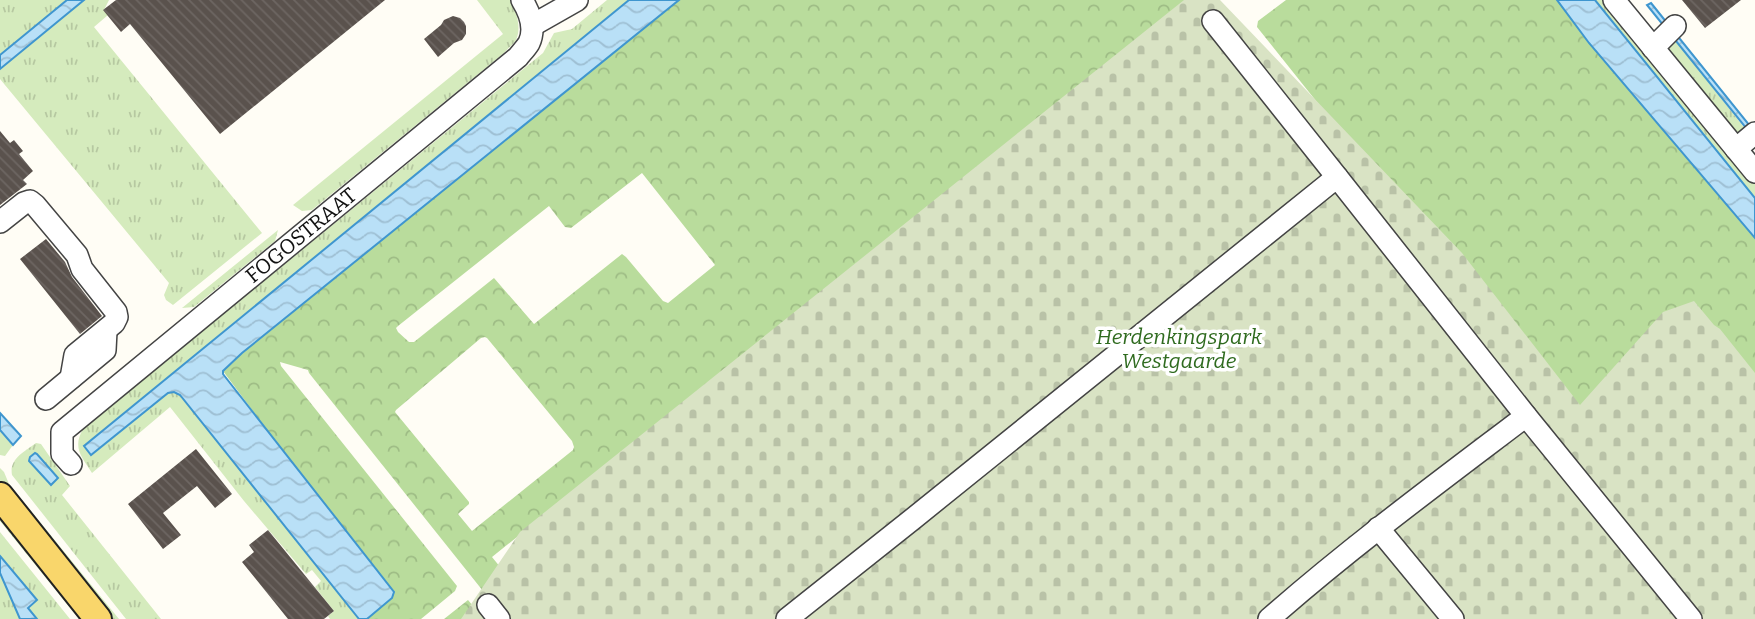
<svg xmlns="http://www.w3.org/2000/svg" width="1755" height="619" font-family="Bitter,serif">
	<defs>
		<pattern id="grass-tufts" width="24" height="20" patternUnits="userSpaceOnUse" patternTransform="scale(1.75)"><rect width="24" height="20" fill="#d5ebbd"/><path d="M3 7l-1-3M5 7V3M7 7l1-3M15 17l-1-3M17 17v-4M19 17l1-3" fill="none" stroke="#b6c8a1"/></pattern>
		<pattern id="forest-crowns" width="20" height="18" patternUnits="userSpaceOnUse" patternTransform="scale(1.75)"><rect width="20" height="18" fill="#b9dc9c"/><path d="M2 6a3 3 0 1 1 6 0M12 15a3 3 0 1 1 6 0" fill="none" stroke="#9ebc85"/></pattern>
		<pattern id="cemetery-stones" width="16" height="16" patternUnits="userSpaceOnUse" patternTransform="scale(1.75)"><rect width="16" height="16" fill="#d9e3c4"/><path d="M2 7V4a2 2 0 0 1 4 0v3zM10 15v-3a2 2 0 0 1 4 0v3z" fill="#b9c2a7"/></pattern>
		<pattern id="water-waves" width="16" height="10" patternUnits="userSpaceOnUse" patternTransform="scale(1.75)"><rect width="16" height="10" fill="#b9e0f7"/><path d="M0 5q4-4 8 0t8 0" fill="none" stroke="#9ebfd3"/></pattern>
		<pattern id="building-back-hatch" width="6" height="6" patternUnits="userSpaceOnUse" patternTransform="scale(1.75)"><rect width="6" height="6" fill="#5a524d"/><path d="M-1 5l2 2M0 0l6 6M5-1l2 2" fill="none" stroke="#6d6662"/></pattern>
	</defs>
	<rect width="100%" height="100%" fill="#fffdf5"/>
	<path fill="url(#grass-tufts)" d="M0,0h67l-67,55z
		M84,0h25l-5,10 4,5 -14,12 168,206 -89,72 -7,-5 -2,-5 5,-12 -169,-204v-10z
		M477,0h33c6,11 12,27 6,40 -2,4 -9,9 -12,13l-192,157 -10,1 -9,-6 210,-171z
		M607,0h22l-336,276 -201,179 76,-62 6,-1 6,3 179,224h-29l-2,-3 6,-5 -19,-24 6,-6 -9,-11 -6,4 -62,-73 -74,-94 -78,66c-10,-16 -20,-25 -9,-44l460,-376 11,-20 18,-4z
		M1595,0h15l145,179v19z
		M1673,37l73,93 -7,7 -73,-84 4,-13z
		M278,230l-3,11 -81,66 -12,1z
		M0,430l13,15 -8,11 -5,-1z
		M36,443l5,1 29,42 -8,9 99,124h-35l-114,-144c-3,-16 12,-23 24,-32z
		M0,468l4,4 5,12 110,135h-9l-110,-137z
		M0,512l87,107h-8l-79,-98z
		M0,532l70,87h-33l-9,-11 8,-8 -36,-44z
		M0,573l20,46h-20z"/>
	<path fill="url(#forest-crowns)" fill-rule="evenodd" d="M679,0h508l-695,557 17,21 -26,13 -174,-218 -1,-3 -28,-8 1,4 176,220 -2,5 -34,28h-54l25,-21 -169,-227 19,-18zM642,173l73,92 -47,38 -5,-2 -37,-44 -4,-3 -88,70 -40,-46 -80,64h-5l-11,-10 -2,-4 2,-2 151,-120 16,21 6,1zM485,337l2,1 85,103 2,6 -1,3 -101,81 -14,-17 11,-10v-2l-74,-90 1,-2 85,-72z
		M1286,0h271l32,43 166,195v381l-340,-394 -158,-198 1,-6z
		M468,600l16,19h-40z"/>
	<path fill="url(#cemetery-stones)" d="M1184,0h36l242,253 118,152 83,-93 31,-11 20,24 6,4 35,44v246h-1294l59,-87z"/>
	<path fill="url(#water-waves)" stroke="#3f96cf" stroke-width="2" d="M67,0h17l-84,69v-14z
		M629,0h50l-437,353 -19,18v3l171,218 -2,6 -25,21h-8l-179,-224 -6,-3 -6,1 -77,62 -7,-9z
		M1557,0h38l160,198v40l-166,-195z
		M1651,3l99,123 5,13 -108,-134z
		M0,413l21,23 -8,9 -13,-15z
		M35,453l2,1 21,24 -7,7 -22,-24 1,-4z
		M0,556l37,44 -9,8 9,11h-17l-20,-46z"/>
	<path fill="url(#building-back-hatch)" d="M116,0h269l-165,134 -90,-110 -9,8 -18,-22z
		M1682,0h59l-36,28z
		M453,16l7,2 4,4 2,4v8l-4,6 -8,3 -16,14 -14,-18 17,-14 3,-5z
		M0,131l10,12 4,-3 9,11 -4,3 14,17 -10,9 4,4 -27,21z
		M46,239l19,23 7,15 30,39 -22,18 -60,-75z
		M196,449l36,45 -17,14 -18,-22 -34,27 18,22 -18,14 -35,-45z
		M268,530l66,81 -10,8h-36l-46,-57 12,-10 -5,-7z"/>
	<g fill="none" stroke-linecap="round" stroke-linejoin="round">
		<defs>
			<g id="minor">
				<path d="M1614,0l141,172"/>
				<path d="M1213,21l124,156"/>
				<path d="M533,25l44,-25"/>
				<path d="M1653,48l22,-22"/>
				<path d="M1736,149l19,-16"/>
				<path d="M0,222l24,-19 6,-2 5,4 42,50 5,14 34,43 1,5 -3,6 -39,32 -4,23"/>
				<path d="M46,399l59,-49 1,-19"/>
				<path id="s1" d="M71,464l-9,-10v-22l456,-375c3,-4 8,-9 11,-14 7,-15 1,-30 -7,-43"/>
				<path d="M1378,528l75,91"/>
				<path d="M488,605l11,14"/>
				<path d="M787,619l127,-101 423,-341 189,239 165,203"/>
				<path d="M1269,619c82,-72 170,-137 257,-203"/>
			</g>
			<path id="major" d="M0,496l98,123"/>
		</defs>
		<use href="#minor" stroke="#444" stroke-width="24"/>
		<use href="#major" stroke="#222" stroke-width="30"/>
		<use href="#minor" stroke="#fff" stroke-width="21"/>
		<use href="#major" stroke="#f9d66b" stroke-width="26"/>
	</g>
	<g text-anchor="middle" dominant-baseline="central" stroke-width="7" stroke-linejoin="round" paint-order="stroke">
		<g font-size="21" fill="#111" stroke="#fff">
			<text stroke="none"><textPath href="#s1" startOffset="345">FOGOSTRAAT</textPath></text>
		</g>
		<g font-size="21" font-style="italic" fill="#2f6b1f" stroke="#fff">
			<text x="1179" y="337">Herdenkingspark<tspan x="1179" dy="24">Westgaarde</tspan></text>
		</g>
	</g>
</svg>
